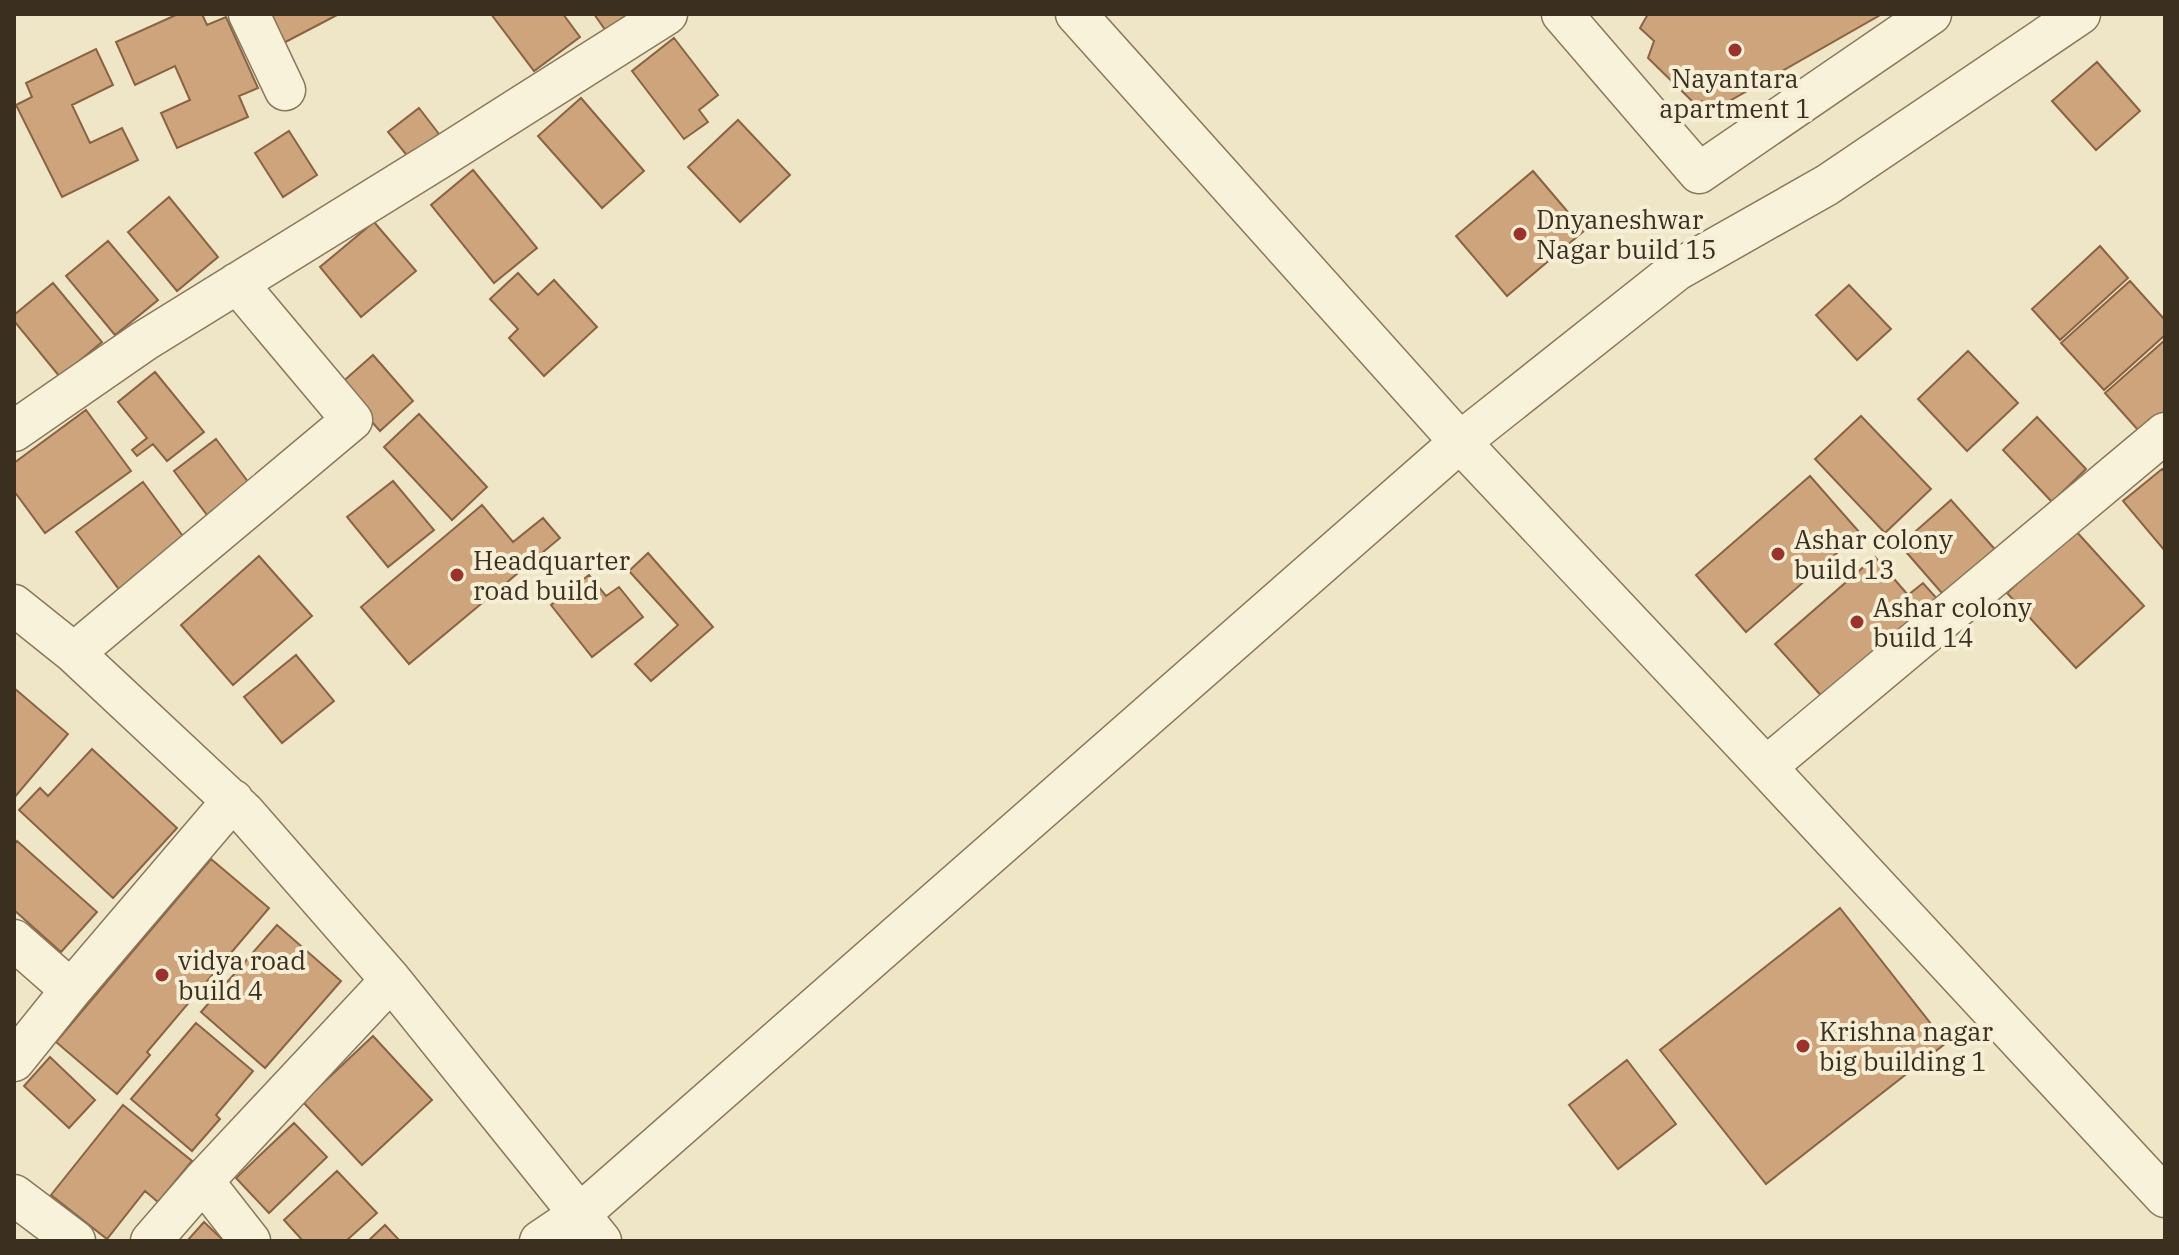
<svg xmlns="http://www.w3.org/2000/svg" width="2179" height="1255" font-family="'IBM Plex Serif',serif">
	<rect width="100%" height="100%" fill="#efe6c7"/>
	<path fill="#cda47c" stroke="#8a6342" stroke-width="2" d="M178,14h24l5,11 19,-8 32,71 -19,8 9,21 -71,31 -16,-35 29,-13 -15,-34 -40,19 -19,-43z
		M264,14h75l-65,34z
		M491,14h72l17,23 -46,34z
		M594,14h34l-22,17z
		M1648,14h234l-156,89 -34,-2 -44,-43 6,-17 -14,-13z
		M674,38l44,57 -19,15 9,12 -24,17 -52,-68z
		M96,49l17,36 -41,20 18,38 32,-15 16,32 -76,37 -46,-92 16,-8 -6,-14z
		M2097,62l43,49 -44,39 -44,-49z
		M581,98l63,73 -42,37 -64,-72z
		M419,108l20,26 -30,24 -21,-26z
		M738,120l52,55 -50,47 -52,-55z
		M289,131l28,44 -34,22 -28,-44z
		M473,170l64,78 -43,35 -63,-78z
		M1533,171l51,60 -77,65 -51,-60z
		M169,197l49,60 -41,34 -49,-59z
		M374,222l42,49 -55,46 -41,-50z
		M108,241l50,59 -43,35 -49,-59z
		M2100,246l28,32 -68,62 -28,-31z
		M518,273l20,22 16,-15 43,47 -53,49 -35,-38 9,-9 -28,-30z
		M2130,281l35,39v15l-61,55 -43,-47z
		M53,283l49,59 -42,35 -46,-56v-6z
		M1849,285l42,44 -34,31 -41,-45z
		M2165,340v84l-18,16 -42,-47z
		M1968,351l50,52 -51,48 -49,-52z
		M373,355l40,46 -33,30 -41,-46z
		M155,372l49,60 -37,29 -14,-17 -16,12 -5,-6 15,-12 -29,-36z
		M86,410l45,61 -86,62 -31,-42v-28z
		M419,414l68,73 -35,33 -68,-73z
		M1861,416l70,73 -46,44 -70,-74z
		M2037,417l49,52 -34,33 -49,-52z
		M216,439l39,52 -42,32 -39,-52z
		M2162,469l3,3v79l-42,-50z
		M1810,476l50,57 -114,99 -50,-57z
		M393,481l41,49 -46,37 -41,-50z
		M143,482l45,61 -67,49 -45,-60z
		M1951,500l49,55 -52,45 -48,-55z
		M482,505l31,37 30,-24 17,20 -151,126 -48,-57z
		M2075,530l69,76 -68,62 -69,-75z
		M648,553l65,74 -62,54 -16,-17 43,-39 -49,-54z
		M259,556l53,60 -79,69 -52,-60z
		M1875,557l33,38 15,-12 16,18 -114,99 -50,-56z
		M589,575l17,21 13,-9 24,30 -51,40 -41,-52z
		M296,655l38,46 -52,42 -38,-46z
		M14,688l54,46 -54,64z
		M92,749l85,79 -64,70 -94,-88 21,-22 8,8z
		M17,841l80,71 -36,40 -47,-42v-65z
		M211,859l58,49 -122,144 3,3 -33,39 -61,-52z
		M1840,908l106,135 -180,141 -106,-134z
		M277,925l64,56 -76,87 -64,-56z
		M196,1023l57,48 -37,44 4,4 -28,32 -61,-52z
		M373,1036l59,64 -70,65 -59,-63z
		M50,1057l45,43 -26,28 -45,-42z
		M1627,1060l49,64 -58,45 -49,-64z
		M123,1105l69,56 -34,41 -13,-11 -38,48 -56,-44z
		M294,1123l33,34 -58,56 -33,-35z
		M337,1171l40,42 -31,28h-43l-19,-21z
		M204,1222l20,19h-37z
		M385,1225l15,16h-32z"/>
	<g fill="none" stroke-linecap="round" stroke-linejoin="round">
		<defs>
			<path id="minor" d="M249,14l36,76
				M1076,14l384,428 306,325 399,430
				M1562,14l137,159 232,-159
				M14,431l130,-90 299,-185 224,-142
				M14,605l60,48 170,159 147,168 210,261
				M74,653l278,-233 -115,-137
				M1766,767l399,-334
				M14,940l57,50
				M14,1061l57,-71 162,-190
				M203,1181l47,60
				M14,1195l61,46
				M151,1241l52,-60 188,-201
				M540,1241l40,-27 880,-772 217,-172 150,-85 253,-171"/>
		</defs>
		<use href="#minor" stroke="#8a785c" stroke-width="43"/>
		<use href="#minor" stroke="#f9f2da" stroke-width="40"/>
	</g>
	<g fill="#9a332c" stroke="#f6efd6" stroke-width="3">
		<circle cx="1735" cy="50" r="8"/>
		<circle cx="1520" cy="234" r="8"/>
		<circle cx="1778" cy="554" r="8"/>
		<circle cx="457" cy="575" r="8"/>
		<circle cx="1857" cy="622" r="8"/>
		<circle cx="162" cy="975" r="8"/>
		<circle cx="1803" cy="1046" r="8"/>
	</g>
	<g text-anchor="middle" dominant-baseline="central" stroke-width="8" stroke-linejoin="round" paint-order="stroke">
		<g font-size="26" fill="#3b2f20" stroke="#f6efd6" text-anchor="start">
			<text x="1735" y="78" text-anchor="middle">Nayantara<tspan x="1735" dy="30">apartment 1</tspan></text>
			<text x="1536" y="219">Dnyaneshwar<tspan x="1536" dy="30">Nagar build 15</tspan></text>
			<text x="1794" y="539">Ashar colony<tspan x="1794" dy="30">build 13</tspan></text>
			<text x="473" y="560">Headquarter<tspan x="473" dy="30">road build</tspan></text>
			<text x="1873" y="607">Ashar colony<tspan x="1873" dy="30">build 14</tspan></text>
			<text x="178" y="960">vidya road<tspan x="178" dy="30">build 4</tspan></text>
			<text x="1819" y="1031">Krishna nagar<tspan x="1819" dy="30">big building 1</tspan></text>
		</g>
	</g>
	<rect width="2179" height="1255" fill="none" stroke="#3b2f20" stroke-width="32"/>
</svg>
